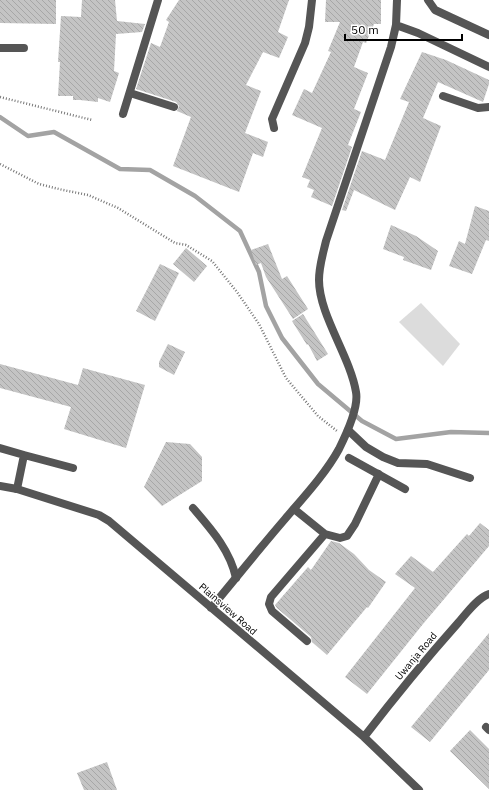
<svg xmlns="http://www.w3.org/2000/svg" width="489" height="790" font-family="'IBM Plex Sans',sans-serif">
	<defs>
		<pattern id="building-back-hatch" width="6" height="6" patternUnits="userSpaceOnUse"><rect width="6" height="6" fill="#c4c4c4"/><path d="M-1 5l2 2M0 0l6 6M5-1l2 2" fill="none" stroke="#a7a7a7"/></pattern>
	</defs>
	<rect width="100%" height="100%" fill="#fff"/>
	<path fill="#dcdcdc" d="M421,303l39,41 -17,22 -44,-44z"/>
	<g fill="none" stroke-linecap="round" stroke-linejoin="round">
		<path stroke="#a3a3a3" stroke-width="4.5" d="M0,117l28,19 26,-4 66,37 30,1 45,26 45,35 19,41 7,34 16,32 36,46 44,37 34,18 55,-7 38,1"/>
	</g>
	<path fill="url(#building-back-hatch)" d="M0,0h56v24l-56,-1z
		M82,0h33l2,21 28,3 -3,8 -26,2 -2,37 5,2 -9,29 -12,-4v4l-18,-2h-7v-4h-15l2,-34h-2l3,-46 20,1z
		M179,0h110l-11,32 10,5 -9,21 -16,-6 -17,33 15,6 -16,42 23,9 -5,15 -10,-4 -14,39 -66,-26 18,-49 -14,-6 2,-5 -3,-4 -40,-13 15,-46 9,4 9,-25 -3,-2z
		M326,0h55v24h-7l-8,19 -3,-1 -9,25 14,6 -14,36 7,3 -13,33 4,2 -20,59 -21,-9 3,-7 -7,-3 3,-7 -8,-3 20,-49 -30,-13 12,-26 8,4 19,-41 -3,-1 12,-29h-15z
		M422,52l24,8 43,20v4l-6,18 -45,-20 -15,36 18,8 -21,56 -10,-5 -15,33 -41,-20 -8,21 -4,-1 20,-59 23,9 24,-58 -9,-3z
		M475,206l14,5v30l-3,-1 -14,34 -23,-8 10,-25 6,3z
		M391,225l25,11 22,15 -7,19 -28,-10 1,-3 -21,-8z
		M268,244l14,35 5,-3 21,33 -15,10 -27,-42 -5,-14 -5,2 -5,-15z
		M186,248l21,18 -13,16 -21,-18z
		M160,264l19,9 -24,48 -19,-10z
		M303,314l25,40 -11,7 -9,-17 -1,1 -15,-24z
		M168,344l17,8 -11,23 -15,-8v-5z
		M0,364l78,21 5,-17 62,17 -19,63 -62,-19 7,-22 -71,-19z
		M166,442l24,2 12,13v24l-40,25 -18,-19z
		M480,523l9,7v16l-66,78 -56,70 -22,-17 70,-89 -20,-14 16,-18 22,16 34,-38 2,2z
		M331,541l8,2 15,11 15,16 17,12 -18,26 -1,-1 -40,48 -15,-13 -1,-5 -34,-29 -2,-3 33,-38 3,3z
		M489,633v37l-59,72 -19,-15z
		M470,730l19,19v40l-39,-38z
		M107,762l10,28h-33l-7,-17z"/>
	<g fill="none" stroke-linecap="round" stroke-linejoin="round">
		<path stroke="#777" stroke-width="2.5" stroke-dasharray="1 2" stroke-linecap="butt" d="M0,97l92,23
			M0,164l39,20 24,6 25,5 30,13 57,35 11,2 26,16 25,31 22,32 27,54 32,38 19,15"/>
		<path stroke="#555" stroke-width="8" d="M130,93l44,14
			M443,96l35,12 11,-1
			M348,430l18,17 17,10 15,6 29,1 43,14
			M0,448l24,7 -7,34
			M24,455l49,13
			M349,458l56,31
			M193,508c18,21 37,42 43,70
			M294,509l31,25 -54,63 -2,7 3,7 35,30
			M325,534l15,4 7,-2 8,-12 24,-50"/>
		<path stroke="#555" stroke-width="8" d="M428,0l7,10 54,25
			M396,25l22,8 71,34
			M0,48h24
			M123,114l35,-114
			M274,128l-2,-9 33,-76 4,-16 3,-27
			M0,486l17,3 82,26 10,6 255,216 55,53
			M211,608c25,-30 49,-60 74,-89 18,-21 41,-46 54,-70 7,-14 20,-41 17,-57 -6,-36 -37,-77 -37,-112 0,-14 4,-26 7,-39l65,-194 5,-22 1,-25
			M486,727l3,3
			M364,737c30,-39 61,-77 94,-114 8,-9 19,-25 31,-29"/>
	</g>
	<g text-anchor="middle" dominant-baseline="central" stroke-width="3" stroke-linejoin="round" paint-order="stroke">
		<g font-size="10" fill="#000" stroke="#fff">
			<text transform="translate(228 609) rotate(41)">Plainsview Road</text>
			<text transform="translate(416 656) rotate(-50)">Uwanja Road</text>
		</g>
	</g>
	<path d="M345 34v6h117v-6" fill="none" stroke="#000000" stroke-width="2"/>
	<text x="351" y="34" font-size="12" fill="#000000" stroke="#ffffff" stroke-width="3" paint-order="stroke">50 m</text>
</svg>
